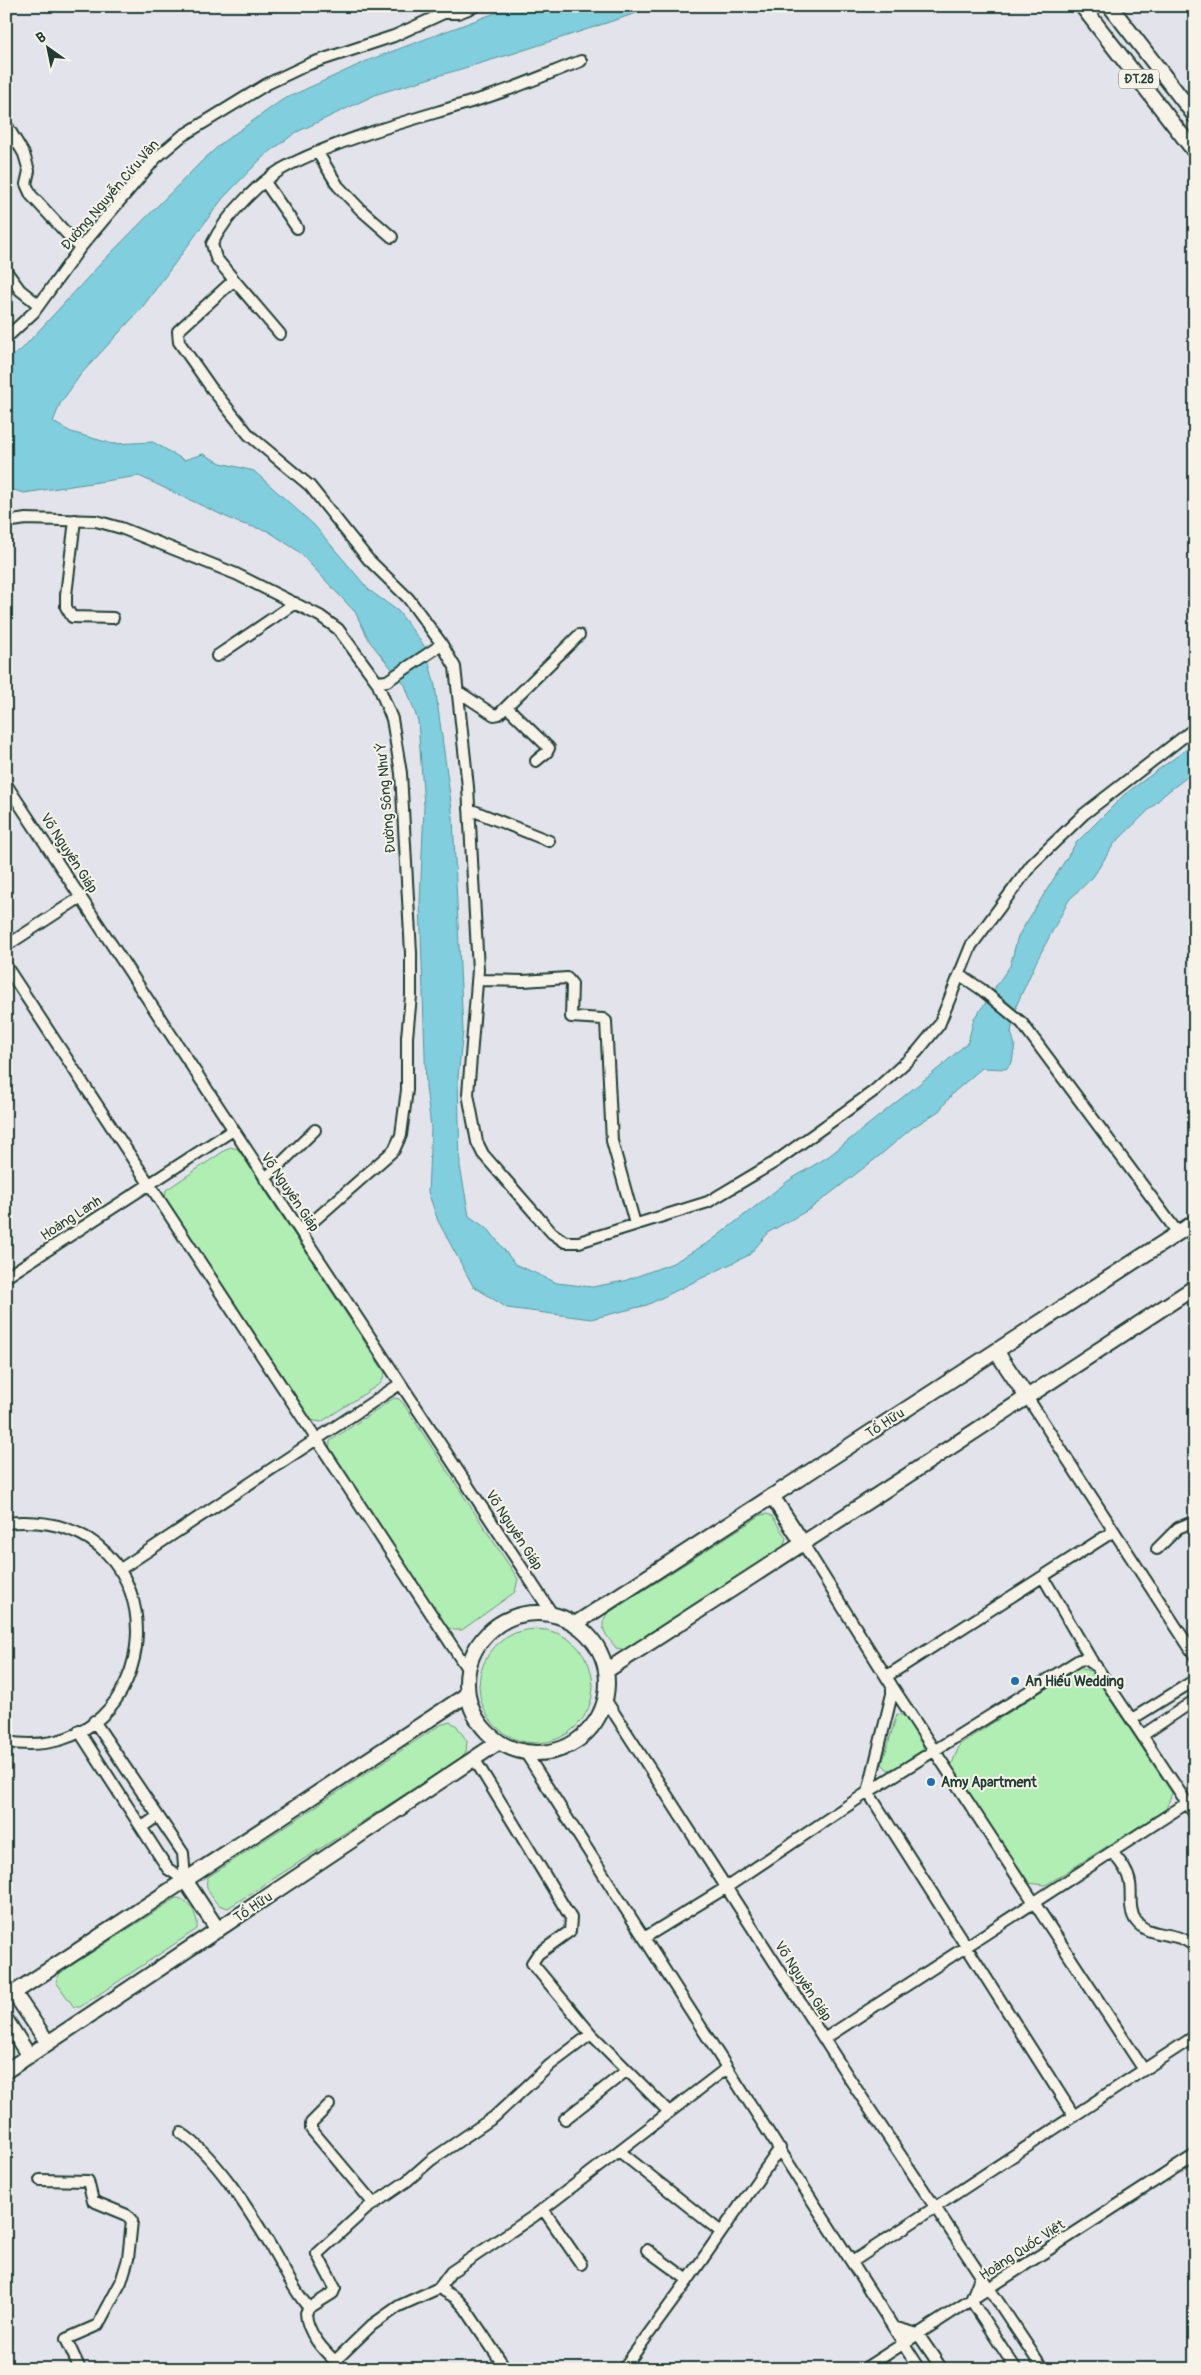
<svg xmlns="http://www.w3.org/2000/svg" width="1201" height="2375" font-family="Pangolin,sans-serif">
	<rect width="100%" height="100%" fill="#e3e4eb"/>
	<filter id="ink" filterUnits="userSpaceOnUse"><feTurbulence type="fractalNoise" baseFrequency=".02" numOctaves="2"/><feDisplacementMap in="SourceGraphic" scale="10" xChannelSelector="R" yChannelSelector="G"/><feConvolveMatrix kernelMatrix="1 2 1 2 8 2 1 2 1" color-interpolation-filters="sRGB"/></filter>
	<g filter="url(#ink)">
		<path fill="#b0eeb4" stroke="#689674" d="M230,1147l8,2 147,224 -4,10 -60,39 -11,-2 -145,-221 1,-9z
			M394,1398l5,1 4,4 115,176 -3,13 -53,38h-8l-11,-5 -114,-174 1,-10z
			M767,1514l5,2 14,22 -3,9 -156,103 -11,-2c-8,-11 -19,-20 -9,-34l154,-99z
			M479 1686a57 57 0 1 1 114 0a57 57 0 1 1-114 0Z
			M1078,1668l13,3 81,122 -6,16 -120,76 -18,-2 -77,-117 9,-22z
			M897,1714l10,2 17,33 -27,18 -9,3 -6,-6z
			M450,1722l6,3 11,16 -1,11 -8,8 -230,148 -10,-3c-6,-8 -15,-18 -10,-28l232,-152z
			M176,1898c13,0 23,19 21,31l-117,78h-6l-18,-25 4,-9z"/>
		<path fill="#80cede" stroke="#59949a" d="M514,6h144l-143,47 -138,41 -82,39 -32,24 -40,41 -82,111 -60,65 -21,30 -7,18 18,10 42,12 40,-2 31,18 19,-6 18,9 33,8 60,54 55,65 29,21 27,36 10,39 18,131 10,214 -5,46 2,89 9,50 20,14 26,34 42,19 35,4 32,-6 49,-18 38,-22 77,-60 41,-25 110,-88 29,-26 6,-24 20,-26 1,-5 15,-21 8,-30 58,-93 49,-49 70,-51v28l-30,23 -51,50 -21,33 -24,23 -32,60 -20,44 -6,28 4,13 -3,17 -6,7 -24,-1 -28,24 -15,19 -27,17 -34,29 -68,52 -41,23 -20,23 -102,50 -56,14 -84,-11 -34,-22 -35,-65 -10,-29 3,-64 -5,-41 -6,-185 4,-96 -6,-85 -13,-36 -35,-43 -15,-30 -57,-61 -30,-20 -29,-8 -100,-47 -115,17 -18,-5v-128l15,-10 82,-89 100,-101 20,-18 59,-42 87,-40z"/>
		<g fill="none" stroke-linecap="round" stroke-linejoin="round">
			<defs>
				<path id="minor" d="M581,61c-29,11 -58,24 -88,34 -68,22 -138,38 -202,69 -29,14 -65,51 -79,80l4,14 18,22 -56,51 1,11 33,47 37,46 61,51 58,73 40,39 33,45 14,24 13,120 10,183 -10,124 9,48 6,12 69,79 13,9h14l129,-40 67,-40 99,-71 43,-39 22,-27 32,-79 61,-82 52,-50 111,-86
					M6,124l18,30 5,17 -3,13 5,11 49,53
					M318,153l20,33 23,24 31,27
					M265,182l32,46
					M6,271l14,19 19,15
					M234,280l46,54
					M6,338l28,-26 46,-64 76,-90 26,-22 85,-52 42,-20 85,-28 50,-23h14l18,-7
					M75,520l-9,75v12l6,10 41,1
					M6,522l20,-3 70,2 25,7 115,46 84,42 18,13 39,53 15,37 9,54 10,180v43l-4,41v53l-6,45 -7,15 -93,82
					M217,656l78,-53
					M377,682l10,-1 48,-32 6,-6
					M459,692l35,23 5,-1 80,-79
					M508,708l41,40 -2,4 -11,9
					M6,784l547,831
					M469,809l80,32
					M6,946l75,-49
					M6,966l462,704
					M960,975l21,14 41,34 156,210
					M478,980l46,1 43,-3 5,6 -1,33 32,2 3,2 6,120 23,83
					M265,1179l50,-49
					M6,1277l227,-147
					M1027,1397l168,259
					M6,1523c184,-18 165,246 0,219
					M802,1542l90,144v8l-24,98 206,324
					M1157,1549l21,-21 17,-7
					M119,1570l281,-186
					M1043,1577l49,84
					M887,1676l227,-145
					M892,1686l252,384
					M605,1699l246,382 192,288
					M1132,1719l63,-39
					M94,1721l89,132 2,27
					M79,1731l89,138 17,11
					M1143,1735l52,-35
					M525,1752l395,617
					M475,1760l96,158 -1,13 -32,23 -6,9 59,71 78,78
					M142,1827l16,-11
					M1113,1853c7,9 15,18 17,30 2,12 -2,27 6,38 14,19 44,8 59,27
					M644,1938l83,-51 141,-95 211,-132 7,-1 10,7 99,149
					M6,1986l8,7
					M824,2039l363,-236
					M329,2105l-18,18v6l63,75
					M565,2119l61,-48
					M181,2133c35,23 70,80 92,117 12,20 20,40 36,58l24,-15 2,-5 -18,-34 49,-45 41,-28 24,-21 63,-43 56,-52 41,-31
					M619,2151l102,81
					M40,2180l48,1 5,20 34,14 5,6 -4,38 -7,23 -23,43 -32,14 14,30
					M543,2209l38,55
					M647,2250l41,30
					M852,2262l343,-226
					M981,2275l-10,25 45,69
					M439,2288l17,10 9,10 41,61
					M309,2308l-3,5c1,20 17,37 31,50
					M893,2327l25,7 24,35
					M341,2369l-4,-6 2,-6 33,-32 27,-19 40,-18 12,-16 83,-56 193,-148
					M623,2369l65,-89 92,-132
					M864,2369l331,-214"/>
				<path id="major" d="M1082,6l113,146
					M1110,6l85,110
					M996,1351l31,46
					M772,1496l30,46
					M467 1683a70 70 0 1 1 140 0a70 70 0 1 1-140 0Z
					M575,1624l620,-402
					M606,1671l296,-192 293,-192
					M185,1880l33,50
					M14,1993l34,50
					M6,1998l462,-304
					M6,2020l23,36
					M6,2071l493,-329"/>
			</defs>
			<use href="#minor" stroke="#1f3d34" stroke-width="14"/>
			<use href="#major" stroke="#1f3d34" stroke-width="18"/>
			<use href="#minor" stroke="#f7f3e8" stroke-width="10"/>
			<use href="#major" stroke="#f7f3e8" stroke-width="14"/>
		</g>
	</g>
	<g fill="#1f6fb2" stroke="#f7f3e8" stroke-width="2">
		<circle cx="1015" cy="1681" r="5"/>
		<circle cx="931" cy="1782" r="5"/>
	</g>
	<g text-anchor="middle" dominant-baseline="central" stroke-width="4" stroke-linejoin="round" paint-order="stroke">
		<rect fill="#f7f3e8" stroke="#60746a" stroke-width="1" x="1119" y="69.5" width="40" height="19" rx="4"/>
		<g font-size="12" font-weight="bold" fill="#1f3d34">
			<text x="1139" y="79">ĐT.28</text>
		</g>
		<g font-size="14" fill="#1f3d34" stroke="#f7f3e8">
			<text transform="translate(110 195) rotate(-49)">Đường Nguyễn Cửu Vân</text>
			<text transform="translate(386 798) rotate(-95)">Đường Sông Như Ý</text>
			<text transform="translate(69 853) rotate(57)">Võ Nguyên Giáp</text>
			<text transform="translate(290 1192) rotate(56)">Võ Nguyên Giáp</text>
			<text transform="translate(71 1218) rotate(-33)">Hoàng Lanh</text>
			<text transform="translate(885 1423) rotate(-33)">Tố Hữu</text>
			<text transform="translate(514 1530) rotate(57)">Võ Nguyên Giáp</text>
			<text transform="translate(253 1907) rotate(-34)">Tố Hữu</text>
			<text transform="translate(803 1981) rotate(57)">Võ Nguyên Giáp</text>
			<text transform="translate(1022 2250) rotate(-33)">Hoàng Quốc Việt</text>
		</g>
		<g font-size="14" font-weight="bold" fill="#1f3d34" stroke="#f7f3e8" text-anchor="start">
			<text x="1025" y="1681">An Hiếu Wedding</text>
			<text x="941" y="1782">Amy Apartment</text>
		</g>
	</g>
	<rect width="1201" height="2375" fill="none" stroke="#f7f3e8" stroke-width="25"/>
	<rect x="12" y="12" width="1176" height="2350" fill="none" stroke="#1f3d34" stroke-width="2" filter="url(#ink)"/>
	<g transform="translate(48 48) rotate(327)" stroke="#f7f3e8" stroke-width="4" paint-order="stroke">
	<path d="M0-4L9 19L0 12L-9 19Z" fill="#1f3d34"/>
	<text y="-8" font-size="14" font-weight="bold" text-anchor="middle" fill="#1f3d34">B</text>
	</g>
</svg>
